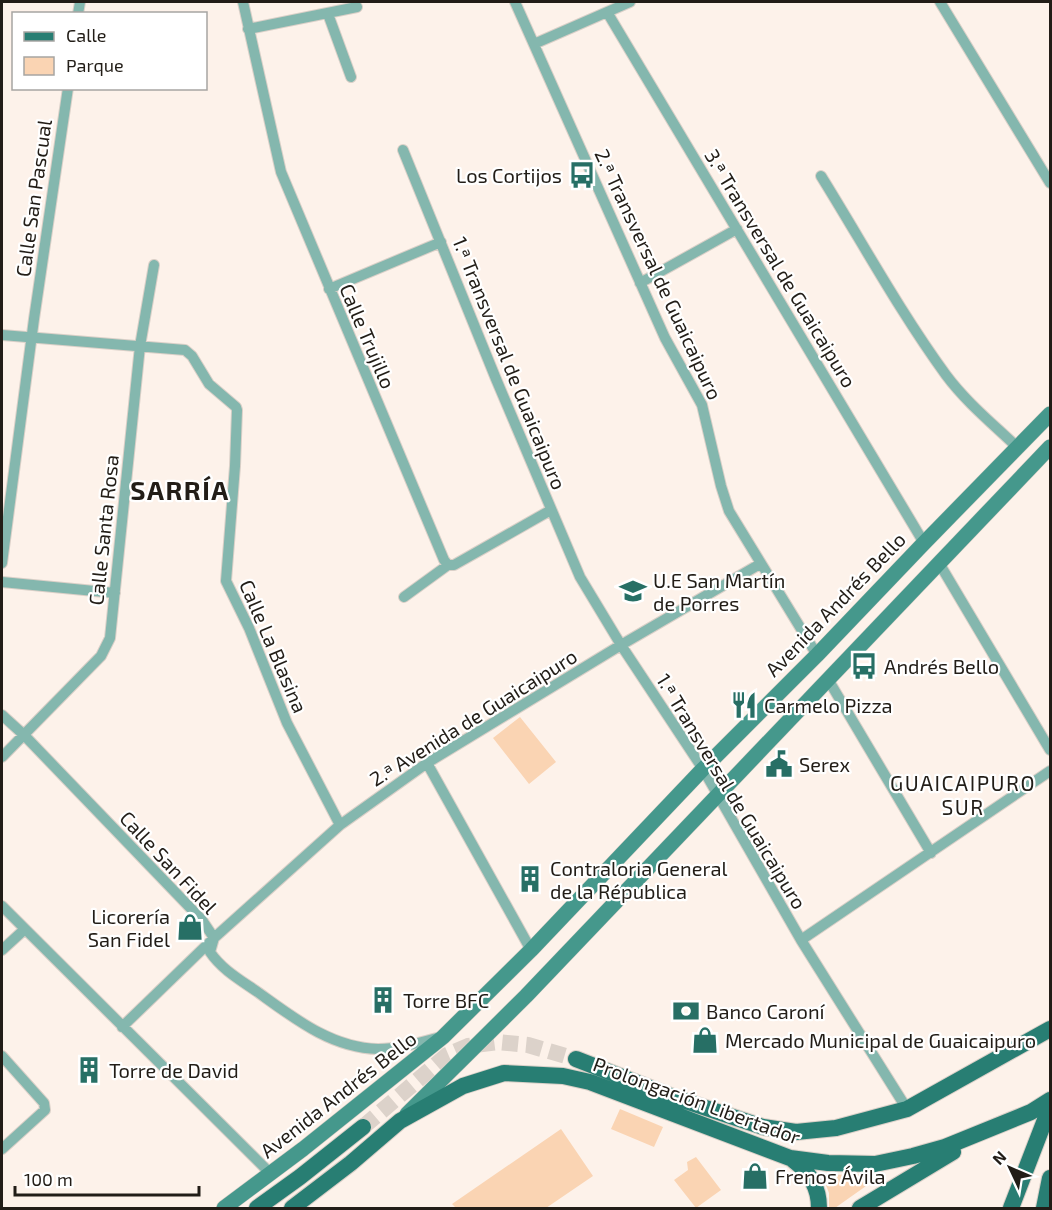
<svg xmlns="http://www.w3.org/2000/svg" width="1052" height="1210" font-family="'Exo 2',sans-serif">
	<rect width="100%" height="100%" fill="#fdf2ea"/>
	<path fill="#fad4b3" d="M520,717l36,45 -27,22 -36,-46z
		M620,1109l43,18 -9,20 -43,-18z
		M561,1129l32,47 -47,32h-90l-4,-4z
		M696,1157l25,33 -25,18 -22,-28 14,-10 -1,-8z
		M883,1174l-48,34h-6v-15l-7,-18z"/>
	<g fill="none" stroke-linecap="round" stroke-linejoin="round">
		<path stroke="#dcd2ca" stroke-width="16" stroke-dasharray="16 8" stroke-linecap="butt" d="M363,1127l84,-72 21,-9 30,-4 30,3 48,14"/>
		<defs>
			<path id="street" d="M243,2l38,170 163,388 4,5
				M515,2l150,336 37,67 19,81 8,25 88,144
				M940,2l110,181
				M607,12l317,531
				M78,14l2,-12
				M328,14l23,63
				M248,29l109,-22
				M534,44l96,-42
				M403,150l93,229 84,198 41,68 82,124 98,171 106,169
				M821,176c41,66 79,136 125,199 20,27 47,49 71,72
				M640,283l97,-54
				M329,289l112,-47
				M2,335l183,15 7,6 17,28 27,23 1,3 -2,56 -9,115 23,47 38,95 53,102
				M2,563l32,-244 34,-231
				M939,563l111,187
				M2,582l113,11
				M404,597l44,-32h6l97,-55
				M829,681l102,172
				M2,715l22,20 178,185 12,18 -4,14c12,18 32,29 49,41 36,26 73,55 119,56 21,0 40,-6 59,-11
				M2,757l99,-101 9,-18 30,-292 14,-81
				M427,763l104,187
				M2,906l269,268
				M801,940l249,-169
				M2,950l23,-21
				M122,1027l92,-89 126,-113 87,-62 194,-118 139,-81
				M2,1056l42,47 1,7 -43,39"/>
			<path id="secondary" d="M407,1114l119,-118 524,-549
				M224,1208l79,-59 140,-112 88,-87 172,-181 114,-114 107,-112 126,-129"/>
			<path id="primary" d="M576,1059l97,38 90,30 33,5 40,-4 71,-19 143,-80
				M793,1160c17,13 26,27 26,48
				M257,1208l43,-31 63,-50
				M292,1208l59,-45 49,-42 63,-35 41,-13 59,3 27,6 200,76 38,5 47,1 38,-8 32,-9 86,-35 19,-12
				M860,1208l93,-56
				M1011,1208l39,-101
				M1044,1208l6,-30"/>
		</defs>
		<use href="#street" stroke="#dad0c8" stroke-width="12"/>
		<use href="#secondary" stroke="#dad0c8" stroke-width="16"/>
		<use href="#primary" stroke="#dad0c8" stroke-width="18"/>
		<use href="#street" stroke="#84b7ae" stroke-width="10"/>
		<use href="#secondary" stroke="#45988c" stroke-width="15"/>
		<use href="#primary" stroke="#287e73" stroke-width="16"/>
	</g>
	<defs>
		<symbol id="bus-bare" viewBox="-9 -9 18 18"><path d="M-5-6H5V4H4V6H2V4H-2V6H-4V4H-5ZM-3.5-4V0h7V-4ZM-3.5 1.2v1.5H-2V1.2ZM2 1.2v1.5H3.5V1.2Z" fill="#276f65" stroke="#fff" stroke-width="2.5" paint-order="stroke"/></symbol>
		<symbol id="school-bare" viewBox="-9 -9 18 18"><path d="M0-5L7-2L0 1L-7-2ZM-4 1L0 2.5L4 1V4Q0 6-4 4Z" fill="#276f65" stroke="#fff" stroke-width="2.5" paint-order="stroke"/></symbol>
		<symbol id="restaurant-bare" viewBox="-9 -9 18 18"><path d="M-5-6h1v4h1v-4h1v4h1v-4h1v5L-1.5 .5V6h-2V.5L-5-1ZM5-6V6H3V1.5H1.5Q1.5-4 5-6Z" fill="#276f65" stroke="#fff" stroke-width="2.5" paint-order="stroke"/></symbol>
		<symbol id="civic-bare" viewBox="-9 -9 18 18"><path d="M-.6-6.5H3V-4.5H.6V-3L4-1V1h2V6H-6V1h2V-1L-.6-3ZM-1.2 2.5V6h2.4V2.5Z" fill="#276f65" stroke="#fff" stroke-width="2.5" paint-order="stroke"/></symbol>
		<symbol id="building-bare" viewBox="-9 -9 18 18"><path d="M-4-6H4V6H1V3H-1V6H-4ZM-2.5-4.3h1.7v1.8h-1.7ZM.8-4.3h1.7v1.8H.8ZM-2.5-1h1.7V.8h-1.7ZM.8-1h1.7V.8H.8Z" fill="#276f65" stroke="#fff" stroke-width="2.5" paint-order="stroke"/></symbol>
		<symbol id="shop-bare" viewBox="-9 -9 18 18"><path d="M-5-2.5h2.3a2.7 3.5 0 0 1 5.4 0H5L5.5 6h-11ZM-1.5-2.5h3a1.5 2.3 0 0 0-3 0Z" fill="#276f65" stroke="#fff" stroke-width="2.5" paint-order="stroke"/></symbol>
		<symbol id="bank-bare" viewBox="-9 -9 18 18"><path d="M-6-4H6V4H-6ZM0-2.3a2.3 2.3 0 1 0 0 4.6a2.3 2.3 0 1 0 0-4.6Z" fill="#276f65" stroke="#fff" stroke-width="2.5" paint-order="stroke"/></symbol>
	</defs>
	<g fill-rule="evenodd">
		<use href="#bus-bare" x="563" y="156" width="38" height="38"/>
		<use href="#school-bare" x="614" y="572" width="38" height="38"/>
		<use href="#bus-bare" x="845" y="647" width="38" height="38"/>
		<use href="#restaurant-bare" x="725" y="686" width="38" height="38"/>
		<use href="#civic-bare" x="760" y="745" width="38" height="38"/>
		<use href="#building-bare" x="511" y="860" width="38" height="38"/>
		<use href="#shop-bare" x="171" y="908" width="38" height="38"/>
		<use href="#building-bare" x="364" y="981" width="38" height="38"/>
		<use href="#bank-bare" x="667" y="992" width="38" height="38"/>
		<use href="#shop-bare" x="686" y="1021" width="38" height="38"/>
		<use href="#building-bare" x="70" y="1051" width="38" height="38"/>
		<use href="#shop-bare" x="736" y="1157" width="38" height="38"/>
	</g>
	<g text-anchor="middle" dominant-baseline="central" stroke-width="4.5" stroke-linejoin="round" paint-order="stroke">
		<g font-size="20" fill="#221d17" stroke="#fff" text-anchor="start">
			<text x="562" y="175" text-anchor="end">Los Cortijos</text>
			<text x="653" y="580">U.E San Martín<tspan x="653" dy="23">de Porres</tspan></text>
			<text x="884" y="666">Andrés Bello</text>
			<text x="764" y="705">Carmelo Pizza</text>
			<text x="799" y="764">Serex</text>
			<text x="550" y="868">Contraloria General<tspan x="550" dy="23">de la Républica</tspan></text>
			<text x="170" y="916" text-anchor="end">Licorería<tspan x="170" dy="23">San Fidel</tspan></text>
			<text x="403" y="1000">Torre BFC</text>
			<text x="706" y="1011">Banco Caroní</text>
			<text x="725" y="1040">Mercado Municipal de Guaicaipuro</text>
			<text x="109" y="1070">Torre de David</text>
			<text x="775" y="1176">Frenos Ávila</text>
		</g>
		<g font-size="20" fill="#221d17" stroke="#fff">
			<text transform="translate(33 198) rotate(-82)">Calle San Pascual</text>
			<text transform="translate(781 268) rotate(59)">3.ª Transversal de Guaicaipuro</text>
			<text transform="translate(659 274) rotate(65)">2.ª Transversal de Guaicaipuro</text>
			<text transform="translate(368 336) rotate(67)">Calle Trujillo</text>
			<text transform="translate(510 363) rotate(68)">1.ª Transversal de Guaicaipuro</text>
			<text transform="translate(103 530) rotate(-84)">Calle Santa Rosa</text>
			<text transform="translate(835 604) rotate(-46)">Avenida Andrés Bello</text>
			<text transform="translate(274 646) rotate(67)">Calle La Blasina</text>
			<text transform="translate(473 717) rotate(-32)">2.ª Avenida de Guaicaipuro</text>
			<text transform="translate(732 791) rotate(59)">1.ª Transversal de Guaicaipuro</text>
			<text transform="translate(169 862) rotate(47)">Calle San Fidel</text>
			<text transform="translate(338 1094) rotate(-38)">Avenida Andrés Bello</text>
			<text transform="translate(697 1100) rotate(20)">Prolongación Libertador</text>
		</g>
		<g font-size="21" letter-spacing="1.5" fill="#221d17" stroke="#fff">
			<text x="963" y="782">GUAICAIPURO<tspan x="963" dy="24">SUR</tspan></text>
		</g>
		<g font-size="26" font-weight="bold" letter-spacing="1.5" fill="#221d17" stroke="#fff">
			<text x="180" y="489">SARRÍA</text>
		</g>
	</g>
	<rect width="1052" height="1210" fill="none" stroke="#221d17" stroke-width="6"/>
	<rect x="12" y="12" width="195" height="78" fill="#ffffff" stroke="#a7a5a2" stroke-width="1.5"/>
	<rect x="24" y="32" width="30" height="9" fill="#287e73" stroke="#a7a5a2" stroke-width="1.5"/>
	<text x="66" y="42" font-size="18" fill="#221d17">Calle</text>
	<rect x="24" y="57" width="30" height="18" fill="#fad4b3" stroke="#a7a5a2" stroke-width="1.5"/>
	<text x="66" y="72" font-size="18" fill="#221d17">Parque</text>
	<g transform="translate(1010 1168) rotate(314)" stroke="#ffffff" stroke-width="4.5" paint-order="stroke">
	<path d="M0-4.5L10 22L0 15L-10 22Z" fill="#221d17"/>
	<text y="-9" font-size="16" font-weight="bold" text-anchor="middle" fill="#221d17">N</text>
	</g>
	<path d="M15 1186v9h184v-9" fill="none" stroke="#221d17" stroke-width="3"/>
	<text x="24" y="1186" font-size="18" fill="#221d17" stroke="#ffffff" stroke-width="4.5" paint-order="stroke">100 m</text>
</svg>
